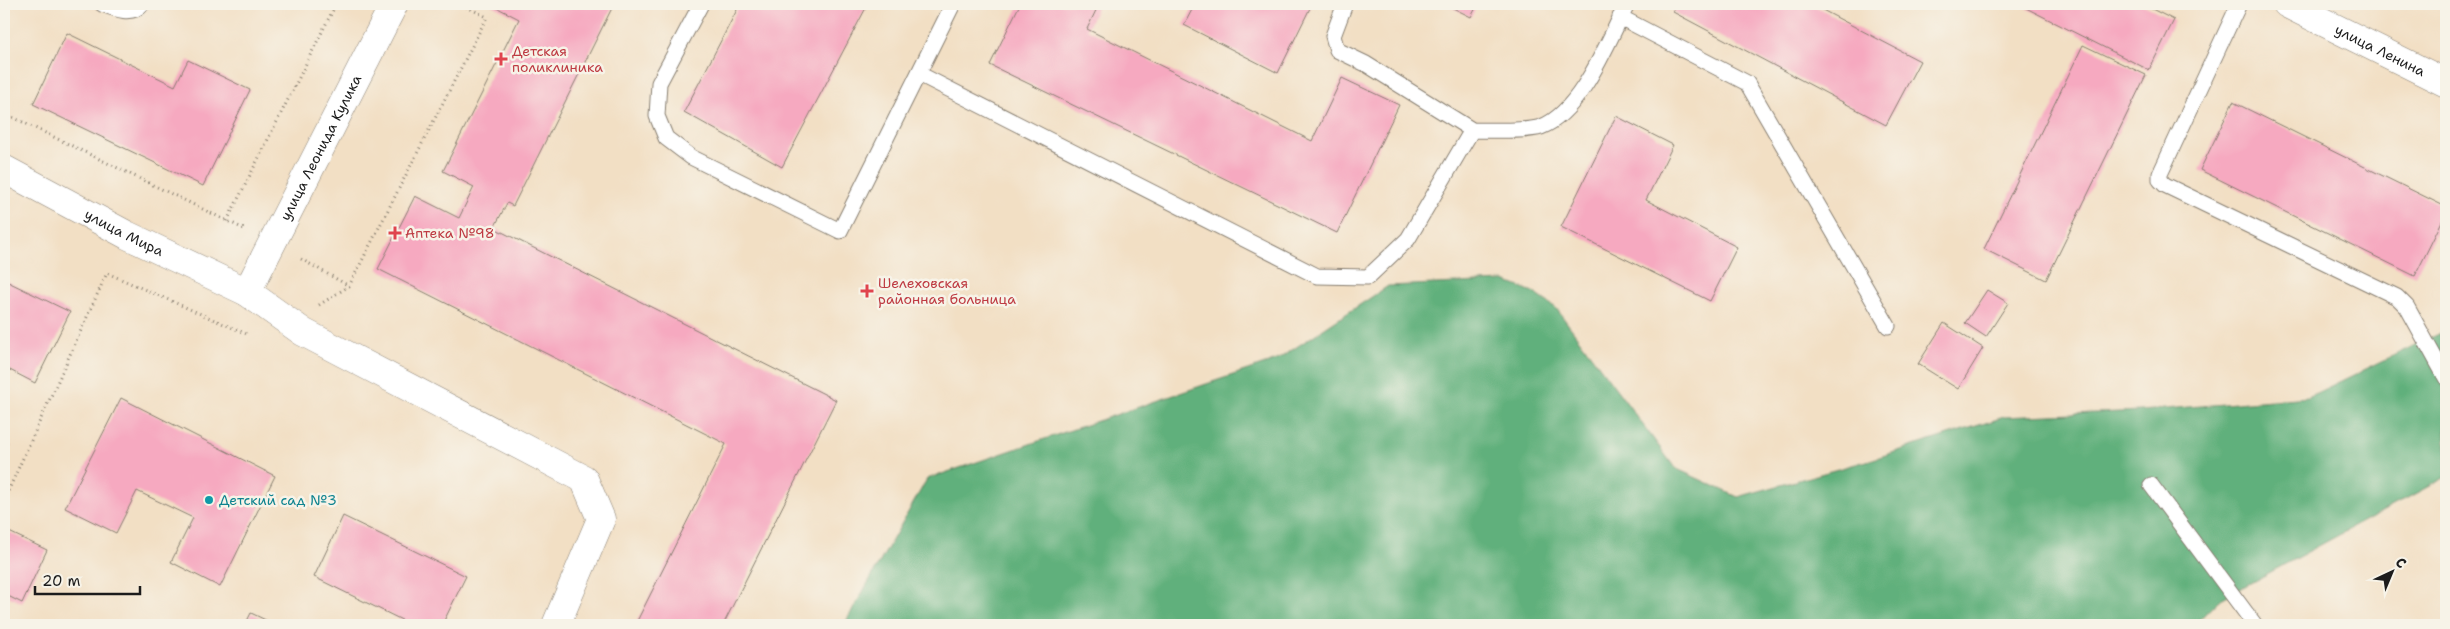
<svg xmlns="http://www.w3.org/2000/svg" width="2450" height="629" font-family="'Shantell Sans',sans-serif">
	<rect width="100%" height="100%" fill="#f7f3e8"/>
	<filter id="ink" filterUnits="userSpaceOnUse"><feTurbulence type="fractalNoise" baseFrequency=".02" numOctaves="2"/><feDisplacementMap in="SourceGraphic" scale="10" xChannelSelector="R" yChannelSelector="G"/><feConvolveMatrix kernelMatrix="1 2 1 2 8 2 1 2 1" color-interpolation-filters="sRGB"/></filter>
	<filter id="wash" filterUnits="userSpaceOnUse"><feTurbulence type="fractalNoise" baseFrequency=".0096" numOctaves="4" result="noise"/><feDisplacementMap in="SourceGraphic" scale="20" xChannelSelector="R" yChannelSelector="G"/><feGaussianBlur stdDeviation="1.12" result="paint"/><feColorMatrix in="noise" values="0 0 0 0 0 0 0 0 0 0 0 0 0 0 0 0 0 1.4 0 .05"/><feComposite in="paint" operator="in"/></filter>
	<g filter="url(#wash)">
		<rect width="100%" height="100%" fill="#f2dfc4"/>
		<path fill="#61b07b" stroke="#3e664c" d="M1504,281l29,11 23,16 119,160 63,29 132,-37 134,-43 137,-6 167,-14 132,-64 6,-14v158l-227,123 -25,25h-1350l83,-146 350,-119 111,-74z"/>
		<g id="blocks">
			<path fill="#f6a9c0" d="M490,4h124l-101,202 -6,-3 -13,25 342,172 -113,225h-88l91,-181 -348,-175 37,-73 44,22 15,-31 -31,-16 76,-152z
				M740,4h128l-86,163 -98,-55z
				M1020,4h79l-12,25 225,112 30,-63 57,27 -62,128 -347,-168z
				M1195,4h117l-34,69 -94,-48z
				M1445,4h33l-7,13z
				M1677,4h134l109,57 -34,64 -213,-113z
				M2018,4h124l32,16 -25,50z
				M67,33l108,53 13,-26 62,30 -47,96 -170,-82z
				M2083,45l63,30 -100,205 -62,-31z
				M2233,102l213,105v6l-31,63 -215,-106z
				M1616,116l57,29 -27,55 91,47 -27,54 -149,-74z
				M4,280l66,32 -35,71 -31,-16z
				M1987,290l21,13 -22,34 -21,-14z
				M1944,323l39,25 -25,41 -40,-25z
				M121,398l154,78 -55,111 -49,-25 22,-44 -56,-27 -21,42 -51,-25z
				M4,440l4,2 -4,9z
				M343,516l123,60 -24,49h-30l-98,-48z
				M7,531l40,19 -25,53 -18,-9v-57z
				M251,613l25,12h-31z"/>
		</g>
	</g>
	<g filter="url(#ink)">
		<use href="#blocks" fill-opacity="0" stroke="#877e70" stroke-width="1"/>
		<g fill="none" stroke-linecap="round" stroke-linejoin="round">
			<defs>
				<path id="service" d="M102,4c13,5 30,12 40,0
					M701,4l-42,79 -2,33 9,22 25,19 149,74 113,-227
					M1345,4l-12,32 4,14 29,14 106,66
					M2239,4l-79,170v6l5,5 232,112 10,10 39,71
					M1620,17l127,66 141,243
					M919,74l398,202 51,1 40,-38 64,-109c17,0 55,2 69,-3 40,-15 67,-86 86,-123
					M2151,485l104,140"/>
				<g id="minor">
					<path id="s1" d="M2287,4l159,79"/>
					<path id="s2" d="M4,169l123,66 120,57 56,40 281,147 17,40 -45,106"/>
				</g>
				<g id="tertiary">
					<path id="s3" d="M247,292l147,-288"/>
				</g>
			</defs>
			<use href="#service" stroke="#877e70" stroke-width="17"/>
			<use href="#minor" stroke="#877e70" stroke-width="29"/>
			<use href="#tertiary" stroke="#877e70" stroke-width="29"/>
			<path stroke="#877e70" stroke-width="3" stroke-dasharray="1 4" stroke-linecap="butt" d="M4,113l240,116
				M227,221l109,-217
				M301,259l48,27
				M319,305l30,-19 138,-269 -24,-12 1,-1
				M4,500l103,-227 142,62"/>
			<use href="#service" stroke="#fff" stroke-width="15"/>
			<use href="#minor" stroke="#fff" stroke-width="28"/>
			<use href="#tertiary" stroke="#fff" stroke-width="28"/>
		</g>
	</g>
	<g fill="#e0444e" stroke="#f7f3e8" stroke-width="2">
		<path d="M498.5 51.5h5v5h5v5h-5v5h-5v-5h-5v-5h5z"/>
		<path d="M392.5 225.5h5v5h5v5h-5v5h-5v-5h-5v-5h5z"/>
		<path d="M864.5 283.5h5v5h5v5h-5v5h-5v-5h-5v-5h5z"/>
	</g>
	<circle fill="#0f9aa8" stroke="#f7f3e8" stroke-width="2" cx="209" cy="500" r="5"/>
	<g text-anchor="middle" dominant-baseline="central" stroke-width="5" stroke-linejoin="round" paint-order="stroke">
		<g font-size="14" fill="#1c1c1c" stroke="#f7f3e8">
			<text stroke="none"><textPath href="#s1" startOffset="104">улица Ленина</textPath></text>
			<text stroke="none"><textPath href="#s3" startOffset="162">улица Леонида Кулика</textPath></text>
			<text stroke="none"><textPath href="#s2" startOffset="136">улица Мира</textPath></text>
		</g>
		<g font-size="14" fill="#be3a42" stroke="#f7f3e8" text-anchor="start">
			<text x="512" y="51">Детская<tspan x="512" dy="16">поликлиника</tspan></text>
			<text x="405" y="233">Аптека №98</text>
			<text x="878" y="283">Шелеховская<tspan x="878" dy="16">районная больница</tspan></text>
		</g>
		<g font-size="14" fill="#0d838f" stroke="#f7f3e8" text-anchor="start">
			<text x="219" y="500">Детский сад №3</text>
		</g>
	</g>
	<rect width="2450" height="629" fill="none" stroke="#f7f3e8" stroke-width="20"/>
	<g transform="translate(2392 572) rotate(44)" stroke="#f7f3e8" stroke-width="4" paint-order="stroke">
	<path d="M0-4L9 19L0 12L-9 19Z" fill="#1c1c1c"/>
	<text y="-8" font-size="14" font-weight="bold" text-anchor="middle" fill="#1c1c1c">С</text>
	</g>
	<path d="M35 586v8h105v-8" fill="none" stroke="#1c1c1c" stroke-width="2.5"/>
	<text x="42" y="586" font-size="15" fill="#1c1c1c" stroke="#f7f3e8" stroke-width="4" paint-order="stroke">20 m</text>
</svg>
